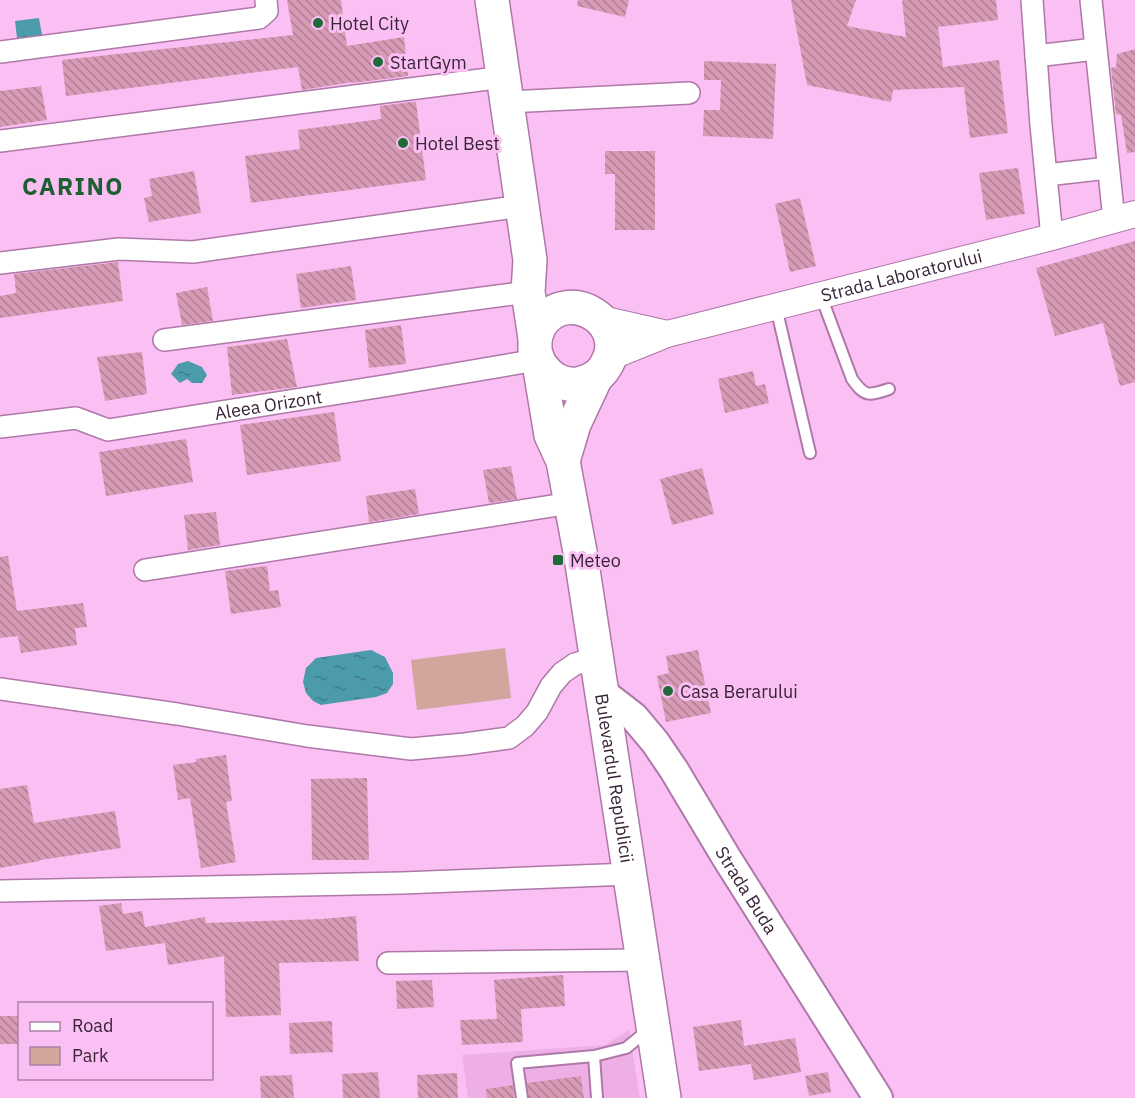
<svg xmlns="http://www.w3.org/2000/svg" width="1135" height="1098" font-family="'IBM Plex Sans',sans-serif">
	<defs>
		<pattern id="water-ripples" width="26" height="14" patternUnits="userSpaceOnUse" patternTransform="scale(1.5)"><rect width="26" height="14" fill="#4c9baa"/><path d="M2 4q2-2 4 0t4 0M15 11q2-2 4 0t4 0" fill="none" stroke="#407e8b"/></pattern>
		<pattern id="building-back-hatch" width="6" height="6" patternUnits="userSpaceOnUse" patternTransform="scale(1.5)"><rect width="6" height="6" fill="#d89bb6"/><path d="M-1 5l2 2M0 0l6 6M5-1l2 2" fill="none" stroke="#b07e95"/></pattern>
	</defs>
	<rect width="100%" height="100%" fill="#fabff3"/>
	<path fill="#eeafe6" d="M629,1030l11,68h-172l-6,-43 143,-10z"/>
	<path fill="#d2a59d" d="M505,648l6,50 -94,12 -6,-50z"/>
	<path fill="url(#water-ripples)" d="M39,18l3,17 -25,3 -2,-17z
		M188,361l14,6 5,8 -5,8h-10l-5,-4 -7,4 -9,-9 7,-10z
		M371,650l14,7 8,16v11l-6,9 -11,4 -55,8 -8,-4 -7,-8 -3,-11 3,-14 10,-10z"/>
	<path fill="url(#building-back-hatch)" d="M287,0h54l6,46 57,-9 4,39 -56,7 1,-1 -51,8 -4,-23 -232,29 -4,-36 231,-25z
		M578,0h51l-4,17 -48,-11z
		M791,0h65l-9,26 59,11 -4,-37h94l2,20 -60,7 5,40 56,-7 9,73 -38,5 -6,-51 -71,3 -2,12 -84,-17z
		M1135,49v103l-8,1 -6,-38 -5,-1 -5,-46 5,-1 1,-13z
		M704,61l72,3 -3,75 -70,-3 1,-26h16l1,-30h-17z
		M41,86l6,34 -47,7v-36z
		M411,102h5l10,78 -175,23 -6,-47 55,-7 -2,-19 83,-11 -1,-13z
		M605,151h50v79h-40v-56h-10z
		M1018,168l7,46 -39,6 -7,-47z
		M194,171l7,42 -52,9 -5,-24 8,-2 -3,-17z
		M800,198l16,68 -26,6 -15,-68z
		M1135,241v141l-15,4 -17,-63 -48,13 -19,-68z
		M118,262l5,39 -123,17v-22l16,-3 -2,-19z
		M351,266l5,34 -55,8 -5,-34z
		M207,287l6,34 -31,4 -6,-32z
		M401,325l5,39 -37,4 -4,-38z
		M287,339l10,48 -65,8 -5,-48z
		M142,352l5,42 -42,7 -8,-44z
		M753,371l3,15 9,-2 4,19 -44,10 -7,-34z
		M334,412l7,49 -94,14 -7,-50z
		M186,439l7,43 -87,14 -7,-44z
		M511,466l6,33 -28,4 -6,-33z
		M702,468l12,46 -42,11 -12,-46z
		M415,489l4,25 -50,8 -3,-26z
		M216,512l4,33 -32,5 -4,-35z
		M8,556l9,55 66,-8 4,24 -12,1 2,17 -56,8 -3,-17 -18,2v-81z
		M267,566l3,25 8,-1 3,17 -50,7 -6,-43z
		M698,650l13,63 -45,9 -9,-46 12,-3 -3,-17z
		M226,755l6,46 -6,1 10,60 -35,6 -11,-70 -12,2 -5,-35 23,-3v-3z
		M367,778l2,82h-57l-1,-81z
		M27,785l7,38 81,-12 6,37 -81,12v1l-40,7v-79z
		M121,903l2,11 19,-3 3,16 60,-10 1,6 116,-4 34,-3 3,45 -80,2 2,52 -55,2 -2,-61 -56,9 -3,-22 -59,8 -7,-45z
		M563,975l2,31 -44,3 2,33 -61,3 -2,-25 37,-1 -3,-39z
		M432,980l2,27 -37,2 -1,-28z
		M0,1016h20v28h-20z
		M741,1020l3,26 51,-8 6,34 -47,8 -3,-16 -52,7 -6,-44z
		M332,1021l1,31 -43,2 -1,-31z
		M378,1072l2,26h-37l-1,-24z
		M828,1072l3,20 -22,4 -4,-20z
		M457,1073l1,25h-40l-1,-23z
		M292,1075l2,23h-33l-1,-22z
		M581,1076l3,22h-55l-2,-15z
		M513,1085l1,13h-27l-1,-9z"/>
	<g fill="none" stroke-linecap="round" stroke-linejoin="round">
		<defs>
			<path id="service" d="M821,296l31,83c13,18 16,17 37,10
				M776,307l34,146
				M594,1056l3,42
				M522,1098l-5,-35 77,-7 32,-8 21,-17"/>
			<g id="minor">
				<path d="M1032,0l9,125 11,112"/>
				<path d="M1091,0l23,220"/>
				<path d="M0,52l259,-34 8,-7 -1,-11"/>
				<path d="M1036,56l59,-7"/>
				<path d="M507,102l182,-9"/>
				<path d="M0,141l504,-64"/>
				<path d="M1046,175l62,-7"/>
				<path d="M0,263l119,-14 74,3 329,-46"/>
				<path d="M164,340l364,-48"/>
				<path id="s1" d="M0,427l76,-9 32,12 282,-45 147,-25"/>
				<path d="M145,570l426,-67"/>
				<path d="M0,689l177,25 130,22 104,13 54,-5 44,-6 16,-12 12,-14 14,-26 11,-13 13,-9 22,-6"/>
				<path d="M0,891l402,-8 228,-9"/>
				<path d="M388,963l254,-3"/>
			</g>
			<g id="tertiary">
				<path d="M601,319l66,15"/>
				<path id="s2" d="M610,357l57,-23 385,-97 83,-23"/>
			</g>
			<g id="secondary">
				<path id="s3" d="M603,693l31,24 21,25 19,28 52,87 152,241"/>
			</g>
			<g id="primary">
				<path id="s4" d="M492,0l38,260 -2,32 7,46v13l4,12 12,72 12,26 18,96 83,541"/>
				<path d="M535,338c2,-4 3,-9 5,-13 28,-42 93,-1 65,42 -6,10 -17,15 -27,17 -18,2 -29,-7 -39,-21"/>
				<path d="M563,461l11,-37 22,-47"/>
			</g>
		</defs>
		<use href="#service" stroke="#ae78a8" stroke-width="14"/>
		<use href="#minor" stroke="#ae78a8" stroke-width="24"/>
		<use href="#tertiary" stroke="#ae78a8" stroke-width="28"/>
		<use href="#secondary" stroke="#ae78a8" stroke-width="32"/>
		<use href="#primary" stroke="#ae78a8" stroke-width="36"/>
		<use href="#service" stroke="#fff" stroke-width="10"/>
		<use href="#minor" stroke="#fff" stroke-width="21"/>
		<use href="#tertiary" stroke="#fff" stroke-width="26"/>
		<use href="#secondary" stroke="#fff" stroke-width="28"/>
		<use href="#primary" stroke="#fff" stroke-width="33"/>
	</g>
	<g fill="#1f6a38" stroke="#fabff3" stroke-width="2">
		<circle cx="318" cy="23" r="6"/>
		<circle cx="378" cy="62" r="6"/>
		<circle cx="403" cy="143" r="6"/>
		<rect x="552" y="554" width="12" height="12" rx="3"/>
		<circle cx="668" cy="691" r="6"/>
	</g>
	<g text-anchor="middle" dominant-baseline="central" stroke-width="6" stroke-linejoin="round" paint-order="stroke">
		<g font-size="18" fill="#3a2438" stroke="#fabff3" text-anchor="start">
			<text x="330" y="23">Hotel City</text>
			<text x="390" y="62">StartGym</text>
			<text x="415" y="143">Hotel Best</text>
			<text x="570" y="560">Meteo</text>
			<text x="680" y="691">Casa Berarului</text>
		</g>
		<g font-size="18" fill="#3a2438" stroke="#fabff3">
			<text stroke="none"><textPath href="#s2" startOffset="303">Strada Laboratorului</textPath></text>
			<text stroke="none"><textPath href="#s1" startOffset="273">Aleea Orizont</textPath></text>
			<text stroke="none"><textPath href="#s4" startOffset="790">Bulevardul Republicii</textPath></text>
			<text stroke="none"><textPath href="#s3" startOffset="246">Strada Buda</textPath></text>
		</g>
		<g font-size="24" font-weight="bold" letter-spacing="1.5" fill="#1b5f32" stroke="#fabff3">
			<text x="73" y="186">CARINO</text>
		</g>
	</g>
	<rect x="18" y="1002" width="195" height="78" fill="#fabff3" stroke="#ad81a8" stroke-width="1.5"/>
	<rect x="30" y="1022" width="30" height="9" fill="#ffffff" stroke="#ad81a8" stroke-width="1.5"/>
	<text x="72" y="1032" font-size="18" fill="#3a2438">Road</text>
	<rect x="30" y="1047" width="30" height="18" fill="#d2a59d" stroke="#ad81a8" stroke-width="1.5"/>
	<text x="72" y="1062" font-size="18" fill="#3a2438">Park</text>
</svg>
